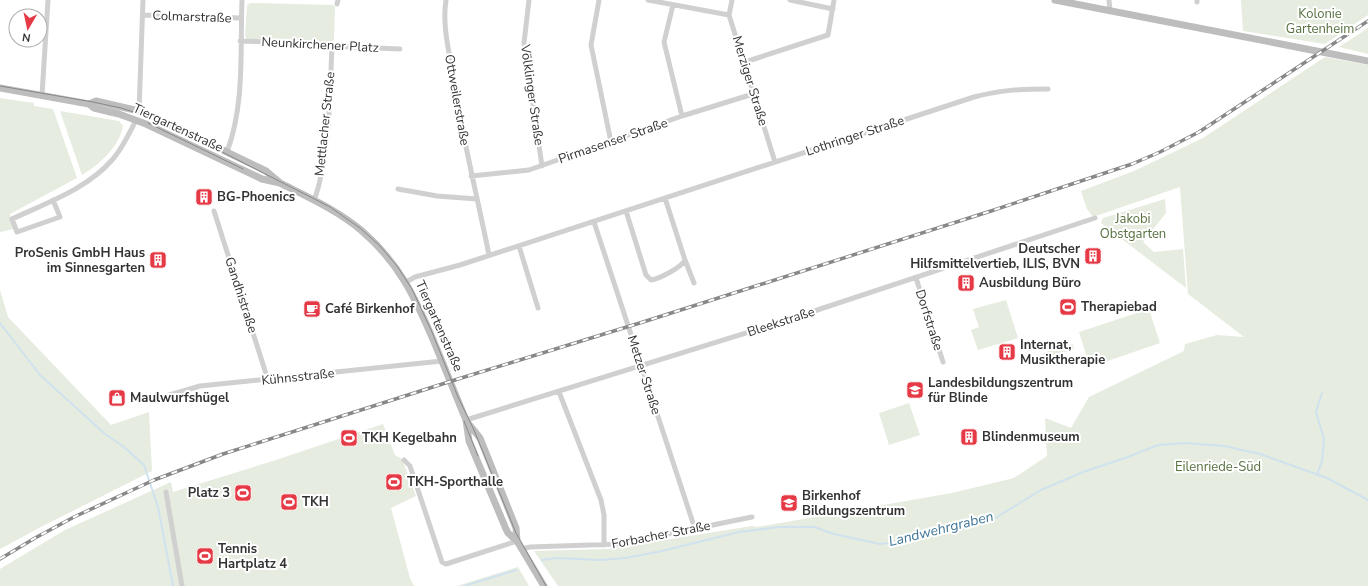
<svg xmlns="http://www.w3.org/2000/svg" width="1368" height="586" font-family="'Nunito Sans',sans-serif">
	<rect width="100%" height="100%" fill="#fff"/>
	<path fill="#e6ecdf" d="M1241,0h127v15l-43,29 -82,-13z
		M250,3l83,2 2,2 -1,33 -2,2 -85,-3 -2,-3 2,-31z
		M1368,28v26l-29,-7z
		M1325,57l43,8v521h-810l-24,-35 74,-2 144,-23 5,1 195,-34 62,-15 33,-22 -2,-38 26,10 18,-31 95,-46 1,-7 32,-9 27,2 -56,-43 -8,-107 -87,30 -6,-8 -6,-18 53,-20 69,-33z
		M0,98l34,5v3l19,3 24,69 -67,36 3,15 -13,3z
		M60,111l59,10 4,5c-4,21 -23,38 -41,49z
		M1165,199l1,14 -23,29 11,10 29,-3 3,39 -85,-65 2,-5z
		M0,290l8,27 103,108 38,-13 3,59 -111,56 -41,22z
		M1006,300l12,38 -40,12 -7,-20 8,-3 -6,-18z
		M1149,309l11,34 -70,24 -11,-35z
		M1073,344l1,5 -21,7v1l-7,3 -3,-7z
		M909,403l11,32 -31,10 -10,-32z
		M383,424l12,31 7,4 14,37 -25,12 19,70 4,8h-414v-17l65,-39 106,-48 2,10 106,-33z
		M518,567l11,19h-72z"/>
	<path fill="#cfe2ee" d="M1073,300l3,11 -12,4 -4,-11z"/>
	<g fill="none" stroke-linecap="round" stroke-linejoin="round">
		<path stroke="#cfe2ee" stroke-width="2" d="M0,323l40,52 65,59 19,13 20,18 14,42 15,79
			M1317,475l5,-14 2,-22 -8,-27 6,-19
			M542,560l15,-2 43,2 26,-2 36,-7 77,-19 40,-5h35l20,7 46,10 17,-2 95,-22 49,-30 42,-18 45,-15 30,-12 27,-2 39,3 36,8 67,24 41,22
			M464,586l52,-16"/>
		<path stroke="#d0d0d0" stroke-width="5" d="M446,0c-4,25 3,50 7,76 9,60 24,119 36,179
			M529,0l-5,43 18,123
			M599,0l-8,45 20,97
			M648,0l81,15
			M732,0l-3,15 46,147
			M790,0l43,9
			M1109,0l1,11
			M1197,0v2
			M337,4l1,-4
			M673,5l-9,37 18,74
			M143,15l98,3
			M240,41l89,3 3,2 68,3
			M745,62l83,-27 6,-35
			M42,95l6,-95
			M139,111l4,-111
			M227,152c18,-48 13,-102 15,-152
			M471,176l58,-6 153,-54 71,-22
			M398,189l39,7 40,3
			M665,198l20,62 9,23
			M53,200l7,17 -43,15 -5,-13c34,-16 75,-30 100,-59 10,-11 17,-26 24,-40
			M314,200c4,-9 6,-19 8,-30 8,-40 8,-82 10,-124
			M214,211l54,169
			M626,211l20,64 5,5c8,-1 31,-13 34,-20
			M594,222l101,307
			M519,246l19,62
			M916,278l27,84
			M406,282l9,-5 45,-12 514,-168c27,-7 46,-8 74,-8
			M559,392l42,108 3,15v30
			M156,399l44,-13 242,-25
			M466,420l309,-96 320,-106
			M404,460l6,6 32,96 4,2 71,-23
			M166,492l16,94
			M521,549l9,-2 89,-3 133,-27"/>
		<path stroke="#bdbdbd" stroke-width="7" d="M1055,0l313,61
			M0,88l89,16 7,-3 43,10 11,4 116,56 13,11
			M89,104l5,4 25,6 27,10 116,55 18,4 6,3c26,13 54,26 76,45 37,32 53,66 72,111 11,26 21,52 32,78l3,21 37,88 2,4 9,8 27,45
			M467,422l13,16 36,90 1,13"/>
		<path stroke="#888" stroke-width="1" d="M0,86l93,16 28,6 29,9 33,15 147,75 30,21 20,18 17,20 15,23 20,43 26,65 16,33 42,103 30,53
			M148,123l95,46
			M464,421l14,35"/>
		<defs>
			<path id="rail" d="M0,559l35,-21 39,-21 80,-37 69,-26 235,-75 185,-57 348,-111 141,-47 28,-12 39,-20 169,-111"/>
		</defs>
		<use href="#rail" stroke="#888" stroke-width="3.5"/>
		<use href="#rail" stroke="#fff" stroke-width="2" stroke-dasharray="6" stroke-linecap="butt"/>
	</g>
	<defs>
		<symbol id="building-square" viewBox="-11 -11 22 22"><rect x="-9" y="-9" width="18" height="18" rx="4" fill="#e63946" stroke="#fff"/><path d="M-4-6H4V6H1V3H-1V6H-4ZM-2.5-4.3h1.7v1.8h-1.7ZM.8-4.3h1.7v1.8H.8ZM-2.5-1h1.7V.8h-1.7ZM.8-1h1.7V.8H.8Z" fill="#fff"/></symbol>
		<symbol id="stadium-square" viewBox="-11 -11 22 22"><rect x="-9" y="-9" width="18" height="18" rx="4" fill="#e63946" stroke="#fff"/><path d="M0-5a6.5 5 0 1 0 0 10a6.5 5 0 1 0 0-10ZM-3.5-1.8h7v3.6h-7Z" fill="#fff"/></symbol>
		<symbol id="cafe-square" viewBox="-11 -11 22 22"><rect x="-9" y="-9" width="18" height="18" rx="4" fill="#e63946" stroke="#fff"/><path d="M-5.5-4.5H6V0H3Q3 3.5 0 3.5H-2.5Q-5.5 3.5-5.5 0ZM3-3.2v2h1.7v-2ZM-6 4.5H4V6H-6Z" fill="#fff"/></symbol>
		<symbol id="school-square" viewBox="-11 -11 22 22"><rect x="-9" y="-9" width="18" height="18" rx="4" fill="#e63946" stroke="#fff"/><path d="M0-5L7-2L0 1L-7-2ZM-4 1L0 2.5L4 1V4Q0 6-4 4Z" fill="#fff"/></symbol>
		<symbol id="shop-square" viewBox="-11 -11 22 22"><rect x="-9" y="-9" width="18" height="18" rx="4" fill="#e63946" stroke="#fff"/><path d="M-5-2.5h2.3a2.7 3.5 0 0 1 5.4 0H5L5.5 6h-11ZM-1.5-2.5h3a1.5 2.3 0 0 0-3 0Z" fill="#fff"/></symbol>
		<symbol id="university-square" viewBox="-11 -11 22 22"><rect x="-9" y="-9" width="18" height="18" rx="4" fill="#e63946" stroke="#fff"/><path d="M0-5L7-2L0 1L-7-2ZM-4 1L0 2.5L4 1V4Q0 6-4 4Z" fill="#fff"/></symbol>
	</defs>
	<g fill-rule="evenodd">
		<use href="#building-square" x="194" y="187" width="20" height="20"/>
		<use href="#building-square" x="1083" y="246" width="20" height="20"/>
		<use href="#building-square" x="148" y="250" width="20" height="20"/>
		<use href="#building-square" x="956" y="273" width="20" height="20"/>
		<use href="#stadium-square" x="1058" y="297" width="20" height="20"/>
		<use href="#cafe-square" x="302" y="299" width="20" height="20"/>
		<use href="#building-square" x="997" y="342" width="20" height="20"/>
		<use href="#school-square" x="905" y="380" width="20" height="20"/>
		<use href="#shop-square" x="107" y="388" width="20" height="20"/>
		<use href="#building-square" x="959" y="427" width="20" height="20"/>
		<use href="#stadium-square" x="339" y="428" width="20" height="20"/>
		<use href="#stadium-square" x="384" y="472" width="20" height="20"/>
		<use href="#stadium-square" x="233" y="483" width="20" height="20"/>
		<use href="#stadium-square" x="279" y="492" width="20" height="20"/>
		<use href="#university-square" x="779" y="493" width="20" height="20"/>
		<use href="#stadium-square" x="195" y="546" width="20" height="20"/>
	</g>
	<g text-anchor="middle" dominant-baseline="central" stroke-width="4" stroke-linejoin="round" paint-order="stroke">
		<g font-size="13" fill="#56703f" stroke="#fff">
			<text x="1320" y="14">Kolonie<tspan x="1320" dy="15">Gartenheim</tspan></text>
			<text x="1133" y="219">Jakobi<tspan x="1133" dy="15">Obstgarten</tspan></text>
			<text x="1218" y="467">Eilenriede-Süd</text>
		</g>
		<g font-size="13" fill="#333" stroke="#fff">
			<text transform="translate(192 17) rotate(2)">Colmarstraße</text>
			<text transform="translate(320 45) rotate(3)">Neunkirchener Platz</text>
			<text transform="translate(750 81) rotate(73)">Merziger Straße</text>
			<text transform="translate(532 95) rotate(82)">Völklinger Straße</text>
			<text transform="translate(457 100) rotate(80)">Ottweilerstraße</text>
			<text transform="translate(325 124) rotate(-84)">Mettlacher Straße</text>
			<text transform="translate(178 128) rotate(25)">Tiergartenstraße</text>
			<text transform="translate(855 136) rotate(-18)">Lothringer Straße</text>
			<text transform="translate(613 141) rotate(-19)">Pirmasenser Straße</text>
			<text transform="translate(241 295) rotate(72)">Gandhistraße</text>
			<text transform="translate(929 320) rotate(72)">Dorfstraße</text>
			<text transform="translate(781 322) rotate(-18)">Bleekstraße</text>
			<text transform="translate(439 326) rotate(66)">Tiergartenstraße</text>
			<text transform="translate(644 375) rotate(72)">Metzer Straße</text>
			<text transform="translate(298 377) rotate(-6)">Kühnsstraße</text>
			<text transform="translate(661 535) rotate(-11)">Forbacher Straße</text>
		</g>
		<g font-size="13" font-weight="bold" fill="#333" stroke="#fff" text-anchor="start">
			<text x="217" y="197">BG-Phoenics</text>
			<text x="1080" y="249" text-anchor="end">Deutscher<tspan x="1080" dy="15">Hilfsmittelvertieb, ILIS, BVN</tspan></text>
			<text x="145" y="253" text-anchor="end">ProSenis GmbH Haus<tspan x="145" dy="15">im Sinnesgarten</tspan></text>
			<text x="979" y="283">Ausbildung Büro</text>
			<text x="1081" y="307">Therapiebad</text>
			<text x="325" y="309">Café Birkenhof</text>
			<text x="1020" y="345">Internat,<tspan x="1020" dy="15">Musiktherapie</tspan></text>
			<text x="928" y="383">Landesbildungszentrum<tspan x="928" dy="15">für Blinde</tspan></text>
			<text x="130" y="398">Maulwurfshügel</text>
			<text x="982" y="437">Blindenmuseum</text>
			<text x="362" y="438">TKH Kegelbahn</text>
			<text x="407" y="482">TKH-Sporthalle</text>
			<text x="230" y="493" text-anchor="end">Platz 3</text>
			<text x="802" y="496">Birkenhof<tspan x="802" dy="15">Bildungszentrum</tspan></text>
			<text x="302" y="502">TKH</text>
			<text x="218" y="549">Tennis<tspan x="218" dy="15">Hartplatz 4</tspan></text>
		</g>
		<g font-size="14" font-style="italic" fill="#3f7597" stroke="#fff">
			<text transform="translate(941 529) rotate(-14)">Landwehrgraben</text>
		</g>
	</g>
	<g transform="translate(28 28) rotate(189)"><circle r="19" fill="#ffffff" stroke="#adadad"/>
	<path d="M0-3L7 15L0 10L-7 15Z" fill="#e63946"/>
	<text y="-6" font-size="11" font-weight="bold" text-anchor="middle" fill="#333333">N</text>
	</g>
</svg>
